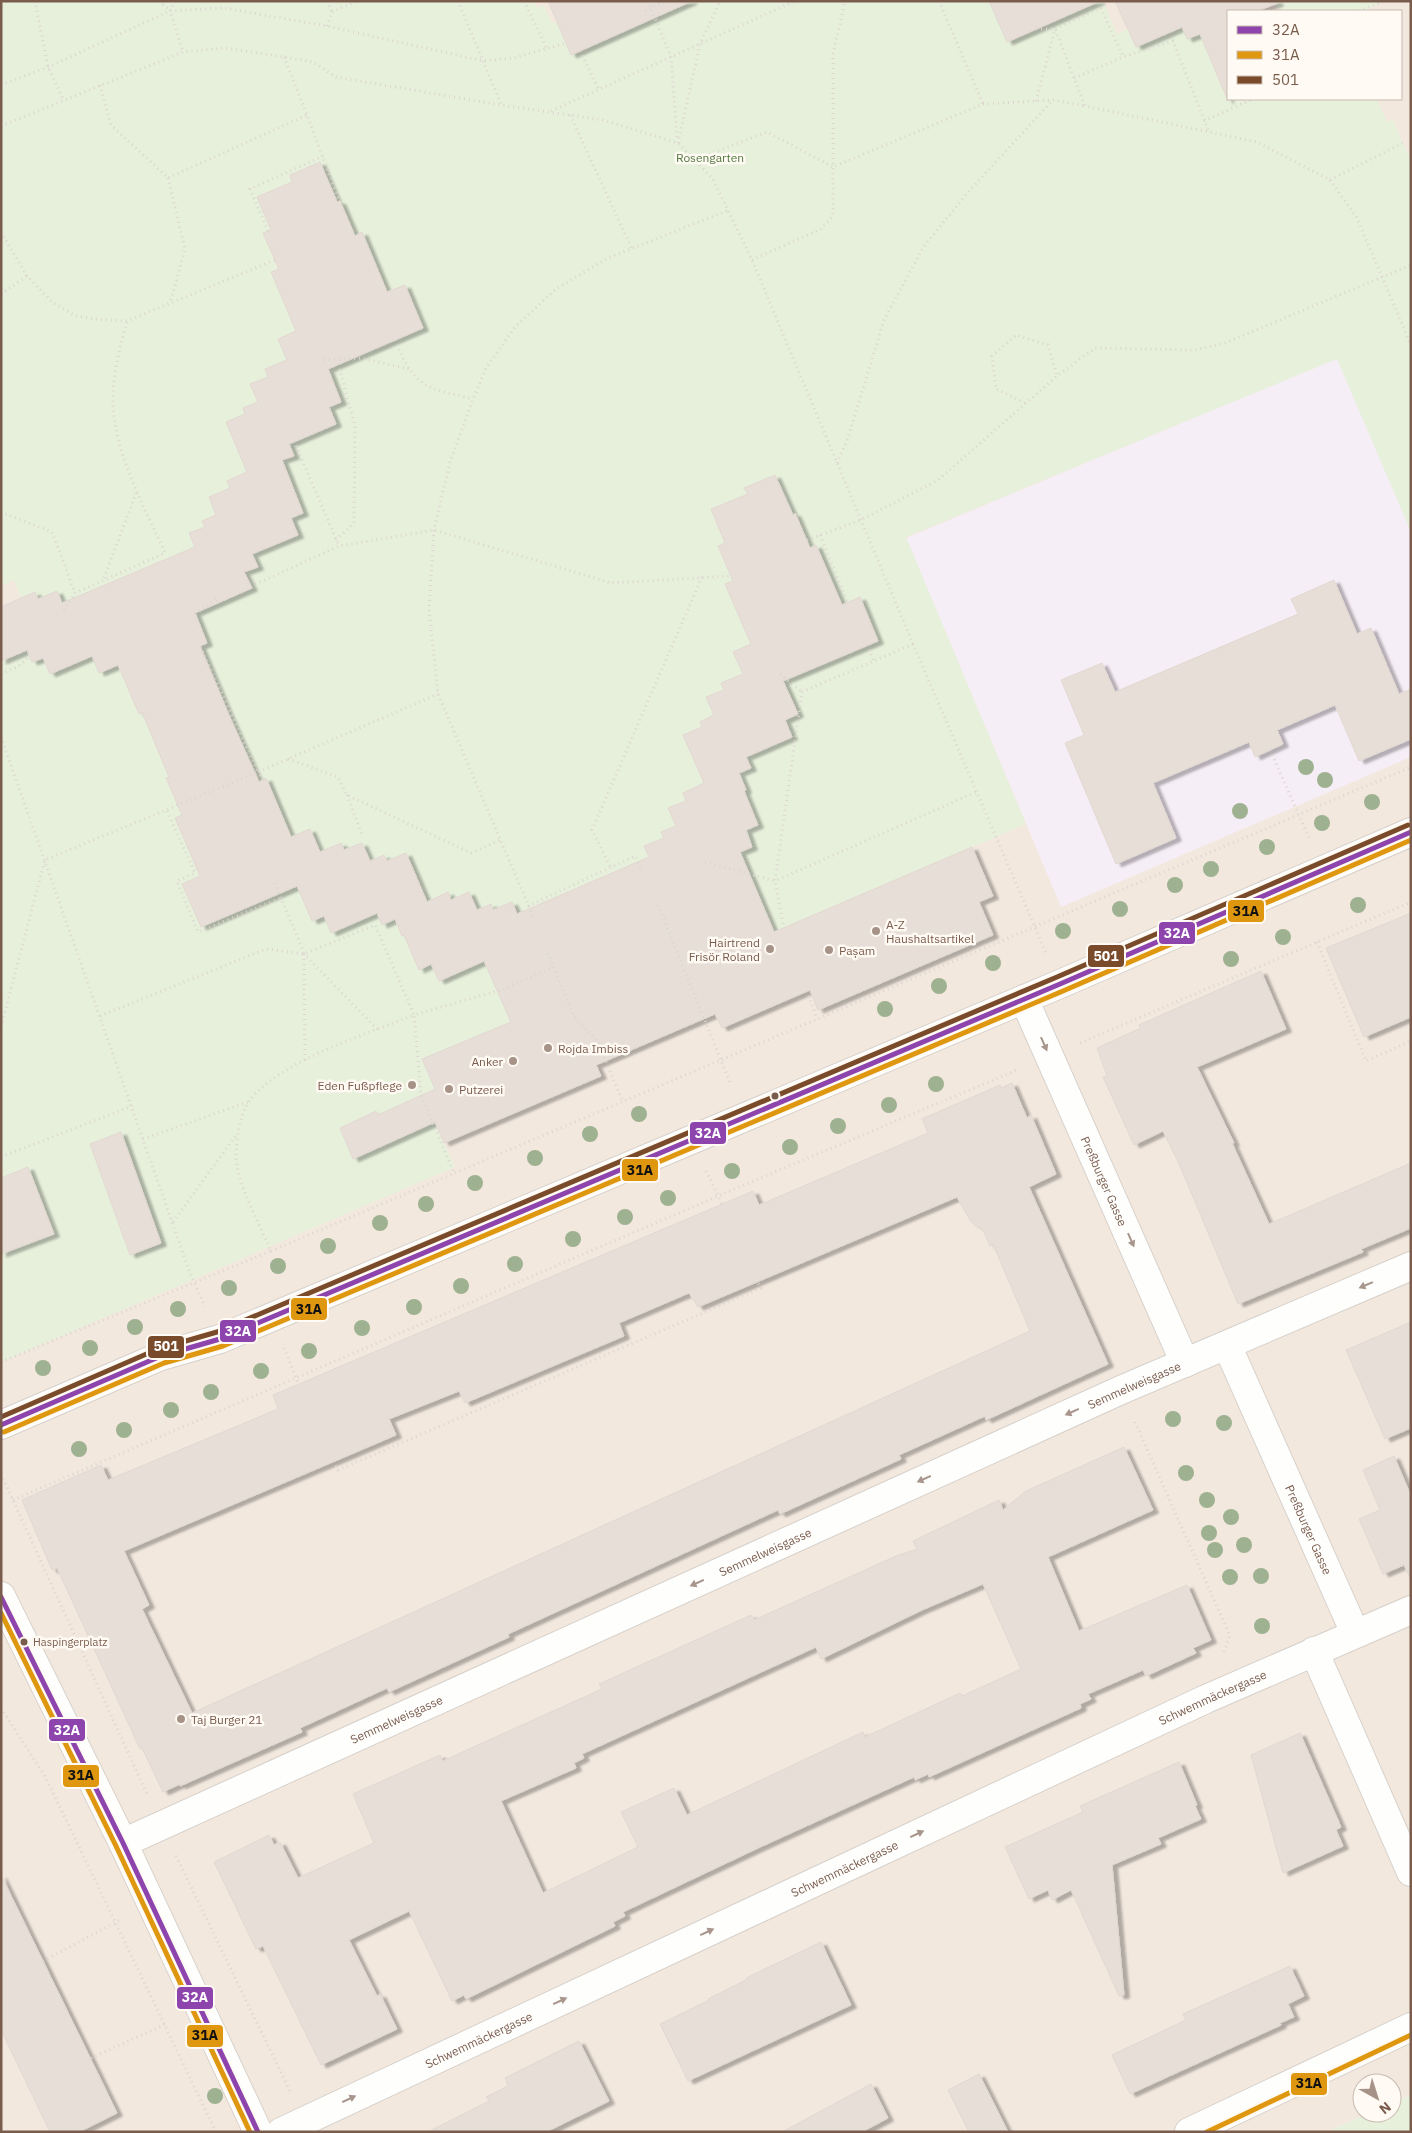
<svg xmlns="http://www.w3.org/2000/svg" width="1412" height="2133" font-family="'IBM Plex Sans',sans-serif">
	<defs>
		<filter id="shadow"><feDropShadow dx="5.5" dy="3" stdDeviation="1" flood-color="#0004"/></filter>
	</defs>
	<rect width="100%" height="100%" fill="#f9f5f0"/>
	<path fill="#f2e8de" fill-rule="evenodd" d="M1,1h1410v2094l-19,8v-20h-30v30h7l-42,19h-1326zM1228,11h173v88h-173z"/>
	<path fill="#f6eef6" d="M1337,358l74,174v225l-350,150 -155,-369z"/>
	<path fill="#e7f0db" d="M1,1h533l3,7 7,-3 8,18 5,-1 14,33 77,-34 -8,-20h349l18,41 54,-23 13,-18h29l14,33 11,-5 8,18 34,-15 10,-10 20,12 6,16 3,-1 14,33 5,-2v19h149l10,23 6,-2 15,34 3,-1v379l-74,-173 -431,178 120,287 -252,108 -22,-50 -29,-23 29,-12 -6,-17 12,-5 -14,-34 -5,-18 12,-5 -7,-16 18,-2 30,-13 -7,-17 12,-6 -19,-44 50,-8 50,-22 -18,-43 -18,8 -26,-60 -6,3 -15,-35 -2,2 -18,-40 -30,13 3,6 -23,49 -7,3 15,35 -8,3 26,60 -18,8 10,22 -22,9 3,7 -17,7 7,18 -14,7 2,5 -18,8 20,48 -21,10 3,8 -18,7 8,18 -15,6 3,6 -19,8 8,19 -37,6 -65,28 -30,23 -9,-20 -19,8 -2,-5 -14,5 -8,-18 -18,8 -3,-8 -21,10 -40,-41 -3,-6 -14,6 -8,-18 -18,7 -3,-7 -21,9 -10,-23 -19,8 -25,-58 -8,3 -58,-136 7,-4 -14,-33 26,-7 33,-14 -7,-16 12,-5 -7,-17 17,-2 31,-13 -7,-17 11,-5 -20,-53 12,-4 -7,-17 18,-2 31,-14 -7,-16 12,-6 -18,-43 49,-8 51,-22 -18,-43 -18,7 -26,-59 -6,3 -15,-35 -3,1 -17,-39 -30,12 2,7 -35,15 14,33 -8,4 15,35 -7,3 25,59 -18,8 9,21 -22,9 3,8 -18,7 8,18 -15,6 2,6 -19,8 21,50 -20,9 3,7 -21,9 7,18 -14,6 3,6 -16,6 9,19 -38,9 -68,29 -28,20 -7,-19 -19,8 -17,-1 -7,-18 -13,6z
		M1226,1h159l-22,10h-84l-4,-8 -18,8 -5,-5 -12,5h-10z
		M25,646l7,16 11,-4 7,16 42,-18 26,9 21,48 3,-1 27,65 -3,2 16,36 -7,4 25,57 -18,8 19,43 50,-21 38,-28 4,10 4,-2 15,34 12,-4 7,17 31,-13 13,-12 7,16 13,-5 6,17 3,-1 15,34 12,-5 8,17 29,-13 14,-11 72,46 -131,56 12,30 9,54 11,24 -454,195v-701l13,-5z
		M1411,2095v37h-84l42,-19h23v-10z"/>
	<path fill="#e6ded7" stroke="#e2d8d2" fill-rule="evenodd" filter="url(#shadow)" d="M548,1h144l-121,54z
		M989,1h111l-93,41z
		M1115,1h162l1,2 -21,8h-29v90l-28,-67 -13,5 -5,-12 -46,20z
		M320,162l17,40 3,-1 15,35 7,-4 25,60 18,-7 18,43 -95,41 13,33 -12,5 7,17 -47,20 5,12 -12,4 21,53 -12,5 7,17 -46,19 6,13 -14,5 8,16 -57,25 12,30 -7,3 28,67 31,69 7,-4 25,59 19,-8 10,23 21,-9 3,7 18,-7 8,18 14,-6 3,6 19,-8 21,49 21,-10 3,8 18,-8 8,18 14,-6 2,6 19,-8 5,12 132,-57 -5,-11 20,-8 -3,-6 15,-6 -8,-18 18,-7 -3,-8 21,-10 -21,-48 19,-8 -2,-5 14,-7 -8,-18 18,-7 -3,-7 22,-9 -10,-22 18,-8 -26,-60 8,-3 -15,-35 7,-3 -14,-34 37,-15 -4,-6 31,-13 18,40 2,-2 15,35 6,-3 26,60 18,-8 18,44 -95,40 15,33 -13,6 7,17 -46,20 5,11 -12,5 7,17 -2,1 14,34 -12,5 6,17 -12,5 34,80 198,-85 21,49 -14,6 14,33 -175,75 -8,-20 -88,38 -7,-14 -119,51 5,11 -157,67 -9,-21 -82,37 -13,-31 36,-17 2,4 57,-26 -13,-30 89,-37 -27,-61 -45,20 -8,-17 -12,6 -15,-35 -2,1 -7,-17 -13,6 -5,-12 -46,20 -7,-17 -12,5 -15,-35 -96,41 -19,-43 18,-8 -25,-58 7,-3 -16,-37 3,-1 -27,-65 -3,2 -21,-49 -19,8 -7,-17 -42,18 -7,-16 -11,4 -5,-12 -26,11v-54l34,-15 3,7 19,-8 5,12 133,-56 -6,-14 16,-6 -3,-6 14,-6 -7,-18 21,-9 -3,-7 20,-9 -21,-50 19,-8 -2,-6 15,-6 -8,-18 18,-7 -3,-8 22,-9 -9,-21 18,-8 -25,-59 8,-3 -16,-36 8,-3 -14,-33 35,-15 -2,-7z
		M1334,580l23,54 14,-6 28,66 12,-5v50l-52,22 -24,-56 -58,25 6,14 -28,13 -6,-15 -96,41 23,55 -60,26 -51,-121 19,-8 -23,-55 41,-17 13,29 183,-78 -7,-15z
		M1411,913v104l-47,20 -38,-89z
		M1261,971l25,58 -89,38 37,76h-2l37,81 142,-61v65l-50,21 2,3 -125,52 -58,-138 -17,-35 -29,14 -31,-68 4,-1 -10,-28 44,-20 -2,-3z
		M1012,1083l15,35 4,-3 25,59 -27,13 79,177 -122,56 -1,-4 -86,39 2,4 -121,55 -2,-4 -270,124 1,3 -120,55 -2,-4 -87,40 2,4 -122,54v-2l-17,8 -21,-44 -2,1 -83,-181 -5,2 -30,-70 79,-35 7,15 170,-71 -5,-14 480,-204 6,14 169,-72 -6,-14 78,-34 1,3zM957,1197l14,25 12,8 7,16 3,-2 37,87 -838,382 -50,-104 7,-4 -25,-54 272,-116 -7,-16 70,-28 6,12 159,-67 -5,-13 70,-30 9,14z
		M121,1132l40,111 -31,12 -40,-111z
		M28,1167l26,67 -53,20v-76z
		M1411,1322v106l-26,11 -39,-89z
		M1124,1447l29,63 -105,47 31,74 108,-46 24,55 -18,8 3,5 -50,23 -3,-6 -55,24 3,5 -11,5 1,4 -152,69 -1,-3 -13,6 -1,-3 -156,71 -135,64 2,4 -12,6 2,4 -149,73 -2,-4 -12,6 -43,-90 -60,29 28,56 3,-2 17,35 -76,36 -58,-119 -7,3 -42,-87 55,-27 5,10 6,-3 18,36 76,-35 -21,-49 87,-39 3,6 37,-17 122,-55 -3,-5 152,-69 3,5 142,-64 21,-7 -4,-8 86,-41 4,10 23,-19zM983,1584l38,85 -59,27 -2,-3 -95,44 -2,-5 -176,83 -13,-27 -53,24 17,35 -95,46 -42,-92 75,-33 -2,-5 10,-5 -2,-4 234,-107 5,12 101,-49z
		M1394,1456l17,40v84l-7,-15 -21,9 -24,-55 21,-9 -17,-40z
		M1300,1733l41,94 -5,3 7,16 -60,27 -32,-118z
		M1179,1762l18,43 -2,1 6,13 -43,19 3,6 -49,21 12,130 -5,1 -48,-106 -19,10 -4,-10 -19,9 -24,-52 78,-35 -3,-6z
		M1,1875l116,238 -38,19h-29l-49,-102z
		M821,1942l30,63 -163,76 -28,-57 49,-24 -1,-1 38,-19v-2z
		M1290,1966l14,30 -16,8 6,13 -14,6 1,2 -151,69 -18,-39 74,-35 -3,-6z
		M579,2041l30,60 -63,31h-118l61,-31 -3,-4 22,-11 -3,-8z
		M979,2074l29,58h-39l-21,-42z
		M871,2084l17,34 -26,14h-80z"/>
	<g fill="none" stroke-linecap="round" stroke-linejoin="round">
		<defs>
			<g id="street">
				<path id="s1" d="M1024,999l161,364"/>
				<path id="s2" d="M1227,1345l128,288"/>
				<path d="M1,1425l160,-69 59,-17 840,-355 351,-152"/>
				<path d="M1314,1651l97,221"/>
				<path id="s3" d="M123,1843l998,-453 290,-124"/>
				<path id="s4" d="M281,2132l925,-433 205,-89"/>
				<path d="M1189,2132l222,-105"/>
			</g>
			<path id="secondary" d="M1,1596l122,247 135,289"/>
		</defs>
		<use href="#street" stroke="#d7d1cb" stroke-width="30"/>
		<use href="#secondary" stroke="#d9d2cb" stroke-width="30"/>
		<path stroke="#dcd5d0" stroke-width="3" stroke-dasharray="1 4" stroke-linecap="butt" d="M35,1l13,66 15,32
			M159,1l11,10
			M175,1l-5,10 13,41
			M327,1l5,11
			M458,1l43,103
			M524,1l23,48
			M648,1l23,56 6,80
			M939,1l44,103
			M645,11l20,-10
			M1359,11l24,-10
			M327,26l5,-14 25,-11
			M1036,29h19l30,77 172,36 73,38 73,-37
			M580,51l19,39
			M284,57l23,58 32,86
			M1074,78l49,-21 50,-16 36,91
			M1,85l47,-18 122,-56 54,-3 103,18 156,35 31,-3 52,-15
			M100,85l11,40 57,53 139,-63
			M1036,101l19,-72 46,-21 22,49
			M551,111l244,-110
			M570,115l62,134
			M1204,121l49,-22
			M1,126l182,-74 42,-4 59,9 29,5 23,15 165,28 102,15 75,23 35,36 39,81 161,384 133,309
			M678,143l22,-99 20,-43
			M695,160l72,-28 66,35v-113l12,-53
			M168,178l17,71 -15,54
			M1330,180l27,38 54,127
			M268,231l-18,-42 73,-33
			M1,232l26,44 25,26 22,13 19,4 34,2 148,-61
			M752,260l69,-31 12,-13v-49l150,-63 70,-4 32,6
			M1,294l26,-18
			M395,340c19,47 30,48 78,59
			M324,360l37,-2 48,11
			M1025,403l-29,-14 -4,-33 24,-21 32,10 9,31
			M294,441l45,105
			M837,463l10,-22 37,-121 40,-74 46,-56 83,-90
			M1,512l51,20 23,61
			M820,535l28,68
			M336,540l18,-17 1,-97 -18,-66
			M807,540l54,-20 77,-40 119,-104 38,-28 100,2 30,-7 186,-78
			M104,578l33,-87
			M250,585l13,-4 76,-35 95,-16 177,53 120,-7
			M64,610l11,-17 90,-40c-21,-47 -49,-96 -52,-149 -1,-28 7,-56 14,-83
			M195,614l22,-15
			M913,644l-111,48 -27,189 201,-89
			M867,645l7,16
			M1,674l18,-8 10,-9
			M780,674l22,18
			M1,737l189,536 15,34
			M1270,750l39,88
			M288,759l50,18 9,18 124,58 29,-13
			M263,780l-5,-8 180,-78
			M347,795l16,42
			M167,811l28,62 -18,8 21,51 83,-34
			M705,862l70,19 9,47
			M610,866l-18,-36 110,-253
			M275,883l29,70
			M658,905l73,180
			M528,906l107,-50 6,14
			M533,916l-95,-222 -9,-85 5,-79 16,-68 23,-63 13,-31 29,-41 41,-38 52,-31 121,-48
			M1317,942l49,119 45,-20
			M548,953l26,64 23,23 26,62
			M807,991l10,28
			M100,1016l166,-67 38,5 71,-29 39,90 90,-26 49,-21
			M1,1027l44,-167 213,-88 -58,-126
			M1080,1043l331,-141
			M305,1060l-1,-106 74,76
			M143,1139l105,-37
			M1,1157l131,-51
			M706,1171l16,33
			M173,1222l64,-88
			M271,1251l1140,-484
			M284,1348l15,37
			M1,1362l270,-111c-11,-25 -29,-59 -34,-85 -3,-17 2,-52 13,-66 30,-39 117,-66 164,-85l7,80 33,78
			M1135,1422l95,214 -6,16
			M333,1461l5,9 423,-182 -4,-7
			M1,1474l146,320
			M13,1500l705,-304 299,-126
			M1,1708l45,70 170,354
			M176,1856l114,235
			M43,1961l79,-42
			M91,2058l75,-34"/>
		<use href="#street" stroke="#fefefd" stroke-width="28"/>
		<use href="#secondary" stroke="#fefefd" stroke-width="28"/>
		<defs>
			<path id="bus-1" d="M1,1425l160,-69 59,-17 840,-355 351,-152
				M1,1597l122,246 135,289"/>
			<path id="bus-2" d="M4,1432l160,-69 59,-17 840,-355 348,-151
				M1,1613l115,233 134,286
				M1207,2132l204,-97"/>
			<path id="bus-3" d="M1,1417l157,-68 59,-17 840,-355 351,-152"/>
		</defs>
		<use href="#bus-1" stroke="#fffaf3" stroke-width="9"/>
		<use href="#bus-2" stroke="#fffaf3" stroke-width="9"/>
		<use href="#bus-3" stroke="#fffaf3" stroke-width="9"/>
		<use href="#bus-1" stroke="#8e44ad" stroke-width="5"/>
		<use href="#bus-2" stroke="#de970f" stroke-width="5"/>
		<use href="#bus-3" stroke="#7a4b2a" stroke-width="5"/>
	</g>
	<g fill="#9eb190">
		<circle cx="1306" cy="767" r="8"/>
		<circle cx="1325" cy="780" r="8"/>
		<circle cx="1372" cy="802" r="8"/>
		<circle cx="1240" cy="811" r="8"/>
		<circle cx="1322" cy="823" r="8"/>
		<circle cx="1267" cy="847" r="8"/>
		<circle cx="1211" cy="869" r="8"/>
		<circle cx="1175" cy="885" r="8"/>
		<circle cx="1358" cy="905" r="8"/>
		<circle cx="1120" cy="909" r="8"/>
		<circle cx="1063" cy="931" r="8"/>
		<circle cx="1283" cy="937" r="8"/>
		<circle cx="1231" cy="959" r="8"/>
		<circle cx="993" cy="963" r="8"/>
		<circle cx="939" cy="986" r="8"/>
		<circle cx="885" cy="1009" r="8"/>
		<circle cx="936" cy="1084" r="8"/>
		<circle cx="889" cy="1105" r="8"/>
		<circle cx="639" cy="1114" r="8"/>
		<circle cx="838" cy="1126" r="8"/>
		<circle cx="590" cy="1134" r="8"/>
		<circle cx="790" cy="1147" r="8"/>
		<circle cx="535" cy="1158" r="8"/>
		<circle cx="732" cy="1171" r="8"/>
		<circle cx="475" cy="1183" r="8"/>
		<circle cx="668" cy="1198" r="8"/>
		<circle cx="426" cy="1204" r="8"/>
		<circle cx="625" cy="1217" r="8"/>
		<circle cx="380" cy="1223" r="8"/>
		<circle cx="573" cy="1239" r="8"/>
		<circle cx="328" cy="1246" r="8"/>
		<circle cx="515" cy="1264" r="8"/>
		<circle cx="278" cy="1266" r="8"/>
		<circle cx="461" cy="1286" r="8"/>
		<circle cx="229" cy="1288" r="8"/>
		<circle cx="414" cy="1307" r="8"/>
		<circle cx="178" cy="1309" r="8"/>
		<circle cx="135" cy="1327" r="8"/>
		<circle cx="362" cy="1328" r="8"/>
		<circle cx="90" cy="1348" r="8"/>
		<circle cx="309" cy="1351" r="8"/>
		<circle cx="43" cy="1368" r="8"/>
		<circle cx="261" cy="1371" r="8"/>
		<circle cx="211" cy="1392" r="8"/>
		<circle cx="171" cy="1410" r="8"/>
		<circle cx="1173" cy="1419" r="8"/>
		<circle cx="1224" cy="1423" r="8"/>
		<circle cx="124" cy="1430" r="8"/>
		<circle cx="79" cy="1449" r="8"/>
		<circle cx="1186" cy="1473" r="8"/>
		<circle cx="1207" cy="1500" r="8"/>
		<circle cx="1231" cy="1517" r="8"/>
		<circle cx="1209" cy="1533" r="8"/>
		<circle cx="1244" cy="1545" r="8"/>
		<circle cx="1215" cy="1550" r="8"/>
		<circle cx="1261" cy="1576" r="8"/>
		<circle cx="1230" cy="1577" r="8"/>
		<circle cx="1262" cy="1626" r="8"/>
		<circle cx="215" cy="2096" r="8"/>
	</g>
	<defs><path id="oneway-solid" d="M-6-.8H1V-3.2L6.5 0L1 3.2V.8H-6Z" transform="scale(1.25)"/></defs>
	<g fill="#a8958b">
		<use href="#oneway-solid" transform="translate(1044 1044) rotate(66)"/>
		<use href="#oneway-solid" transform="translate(1131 1240) rotate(66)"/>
		<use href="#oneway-solid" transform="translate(1366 1285) rotate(157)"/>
		<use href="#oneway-solid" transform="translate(1072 1412) rotate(156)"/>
		<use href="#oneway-solid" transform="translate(924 1479) rotate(156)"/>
		<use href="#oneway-solid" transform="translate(697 1583) rotate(156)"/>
		<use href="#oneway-solid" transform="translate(917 1834) rotate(-25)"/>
		<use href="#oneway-solid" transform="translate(707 1932) rotate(-25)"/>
		<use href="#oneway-solid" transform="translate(560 2001) rotate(-25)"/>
		<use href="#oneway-solid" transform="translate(349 2099) rotate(-25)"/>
	</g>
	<g fill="#a69286" stroke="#fffaf3" stroke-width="2">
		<circle cx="876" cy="931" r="5"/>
		<circle cx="770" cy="949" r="5"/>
		<circle cx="829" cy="950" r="5"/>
		<circle cx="548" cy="1048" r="5"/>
		<circle cx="513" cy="1061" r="5"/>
		<circle cx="412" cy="1085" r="5"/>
		<circle cx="449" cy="1089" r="5"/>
		<circle cx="181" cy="1719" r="5"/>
	</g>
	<g fill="#7a5c4d" stroke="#fffaf3" stroke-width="2">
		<circle cx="775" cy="1096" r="4.5"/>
		<circle cx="24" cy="1642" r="4.5"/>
	</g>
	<g text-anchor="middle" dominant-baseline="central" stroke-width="5" stroke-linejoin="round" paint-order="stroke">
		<g font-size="11" fill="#7a5c4d" stroke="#fffaf3" text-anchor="start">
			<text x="33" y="1642">Haspingerplatz</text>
		</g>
		<g font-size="12" fill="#537a41" stroke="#fffaf3">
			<text x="710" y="157">Rosengarten</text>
		</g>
		<g font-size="12" fill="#7a5c4d" stroke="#fffaf3" text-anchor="start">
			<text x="886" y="924">A-Z<tspan x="886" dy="14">Haushaltsartikel</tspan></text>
			<text x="760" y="942" text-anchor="end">Hairtrend<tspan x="760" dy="14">Frisör Roland</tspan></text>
			<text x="839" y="950">Pașam</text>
			<text x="558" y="1048">Rojda Imbiss</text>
			<text x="503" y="1061" text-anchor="end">Anker</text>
			<text x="402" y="1085" text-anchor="end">Eden Fußpflege</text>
			<text x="459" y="1089">Putzerei</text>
			<text x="191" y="1719">Taj Burger 21</text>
		</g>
		<g font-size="12" fill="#7a5c4d" stroke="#fffaf3">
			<text stroke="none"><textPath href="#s1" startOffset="199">Preßburger Gasse</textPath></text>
			<text stroke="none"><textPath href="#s3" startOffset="1110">Semmelweisgasse</textPath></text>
			<text stroke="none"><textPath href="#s2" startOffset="202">Preßburger Gasse</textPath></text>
			<text stroke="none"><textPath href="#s3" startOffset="705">Semmelweisgasse</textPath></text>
			<text stroke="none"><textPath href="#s4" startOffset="1028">Schwemmäckergasse</textPath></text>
			<text stroke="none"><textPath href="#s3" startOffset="300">Semmelweisgasse</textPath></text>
			<text stroke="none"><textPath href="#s4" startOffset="622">Schwemmäckergasse</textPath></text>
			<text stroke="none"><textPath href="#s4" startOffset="218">Schwemmäckergasse</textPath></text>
		</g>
	</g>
	<g stroke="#fffaf3" stroke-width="2">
		<rect x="1227" y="899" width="38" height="24" rx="5" fill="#de970f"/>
		<rect x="1158" y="921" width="38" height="24" rx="5" fill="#8e44ad"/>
		<rect x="1087" y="944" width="38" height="24" rx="5" fill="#7a4b2a"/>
		<rect x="689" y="1121" width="38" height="24" rx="5" fill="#8e44ad"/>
		<rect x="621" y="1158" width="38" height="24" rx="5" fill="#de970f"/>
		<rect x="290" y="1297" width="38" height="24" rx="5" fill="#de970f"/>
		<rect x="219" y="1319" width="38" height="24" rx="5" fill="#8e44ad"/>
		<rect x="147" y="1335" width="38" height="24" rx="5" fill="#7a4b2a"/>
		<rect x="48" y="1718" width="38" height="24" rx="5" fill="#8e44ad"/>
		<rect x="62" y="1764" width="38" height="24" rx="5" fill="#de970f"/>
		<rect x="176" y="1986" width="38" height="24" rx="5" fill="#8e44ad"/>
		<rect x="186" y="2024" width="38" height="24" rx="5" fill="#de970f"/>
		<rect x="1290" y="2072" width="38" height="24" rx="5" fill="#de970f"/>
	</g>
	<g font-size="14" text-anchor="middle" font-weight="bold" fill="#fff">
		<text x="1177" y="938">32A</text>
		<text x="1106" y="961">501</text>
		<text x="708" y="1138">32A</text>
		<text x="238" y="1336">32A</text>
		<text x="166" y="1351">501</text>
		<text x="67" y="1735">32A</text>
		<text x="195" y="2002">32A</text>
	</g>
	<g font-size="14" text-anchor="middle" font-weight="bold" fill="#111">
		<text x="1246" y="916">31A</text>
		<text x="640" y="1175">31A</text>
		<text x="309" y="1314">31A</text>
		<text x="81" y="1780">31A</text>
		<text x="205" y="2040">31A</text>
		<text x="1309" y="2088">31A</text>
	</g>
	<rect width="1412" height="2133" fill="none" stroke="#7a5c4d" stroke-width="5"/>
	<rect x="1227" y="10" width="175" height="90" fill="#fffaf3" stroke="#cabbb1"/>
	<rect x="1237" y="26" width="25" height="8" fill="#8e44ad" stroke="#cabbb1"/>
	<text x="1272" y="35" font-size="15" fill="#7a5c4d">32A</text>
	<rect x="1237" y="51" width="25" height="8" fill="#de970f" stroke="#cabbb1"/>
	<text x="1272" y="60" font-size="15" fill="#7a5c4d">31A</text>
	<rect x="1237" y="76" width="25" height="8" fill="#7a4b2a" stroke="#cabbb1"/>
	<text x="1272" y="85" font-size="15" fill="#7a5c4d">501</text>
	<g transform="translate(1377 2098) rotate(141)"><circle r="24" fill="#fffaf3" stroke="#cabbb1"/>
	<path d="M0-4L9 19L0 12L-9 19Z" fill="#a69286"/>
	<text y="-8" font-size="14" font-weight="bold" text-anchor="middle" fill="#7a5c4d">N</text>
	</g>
</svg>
